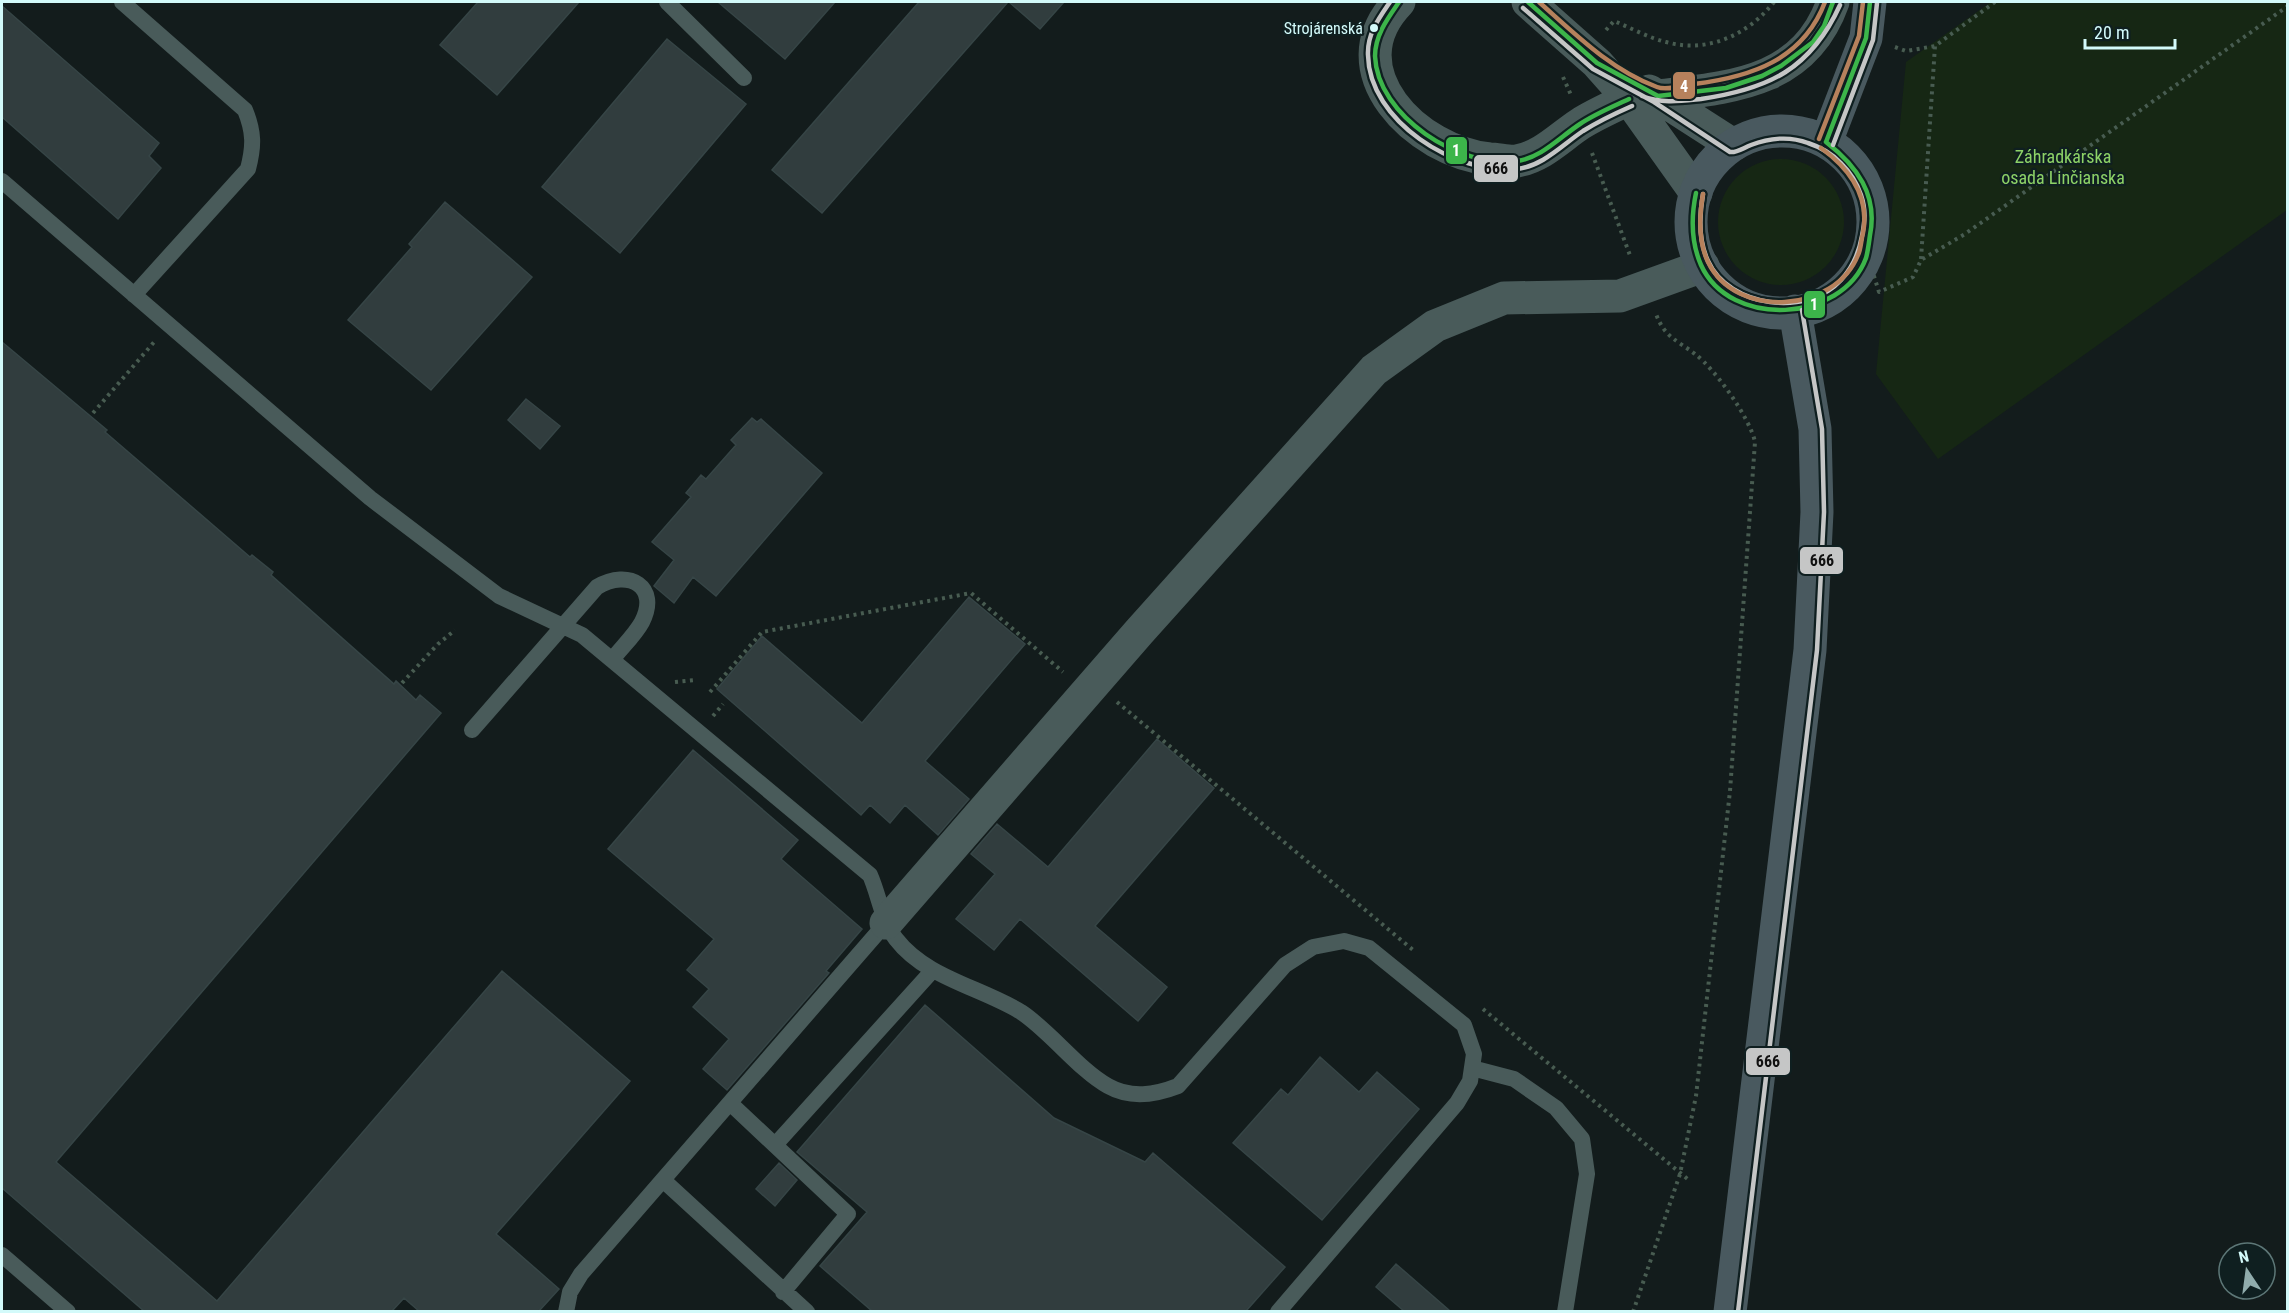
<svg xmlns="http://www.w3.org/2000/svg" width="2289" height="1313" font-family="'Roboto Condensed',sans-serif">
	<rect width="100%" height="100%" fill="#131c1c"/>
	<path fill="#162714" d="M1991,2h296v208l-349,249 -62,-85 30,-312z
		M1718 222a63 63 0 1 1 126 0a63 63 0 1 1-126 0Z"/>
	<path fill="#313d3e" stroke="#364546" stroke-width="1.5" d="M478,2h101l-82,93 -57,-50z
		M718,2h117l-50,57z
		M919,2h89l-186,211 -50,-43z
		M1009,2h55l-24,27z
		M2,6l157,137 -10,13 12,12 -43,51 -116,-102z
		M667,39l79,65 -126,149 -78,-66z
		M445,202l87,75 -101,113 -83,-70 64,-73 -3,-3z
		M2,342l105,88 -2,2 145,125 2,-2 21,17 -2,3 123,109 2,-3 20,19 4,-5 21,18 -385,449 161,139 285,-330 128,110 -134,153 63,55 -20,22h-120l-15,-13 -12,13h-248l-142,-123z
		M526,399l34,27 -20,23 -32,-29z
		M752,418l5,4 4,-3 61,54 -106,123 -23,-19 -19,26 -20,-17 20,-26 -22,-18 39,-45 -5,-4 15,-18 5,4 30,-34 -5,-5z
		M969,597l56,47 -100,117 44,38 -31,36 -33,-30 -15,18 -20,-18 -9,10 -144,-126 45,-53 100,87z
		M1157,739l57,49 -119,138 72,61 -29,34 -118,-102 -26,31 -38,-31 39,-45 -24,-20 26,-30 51,43z
		M693,750l105,90 -17,19 81,70 -36,42 3,2 -102,117 -24,-21 26,-30 -36,-32 16,-18 -22,-19 27,-31 -106,-90z
		M925,1005l129,113 91,44 8,-9 132,114 -39,44h-374l-52,-45 47,-54 -70,-60z
		M1320,1057l39,35 18,-20 42,37 -97,111 -89,-77 48,-54 7,6z
		M779,1163l18,17 -22,26 -19,-17z
		M1396,1264l54,47h-46l-28,-24z"/>
	<g fill="none" stroke-linecap="round" stroke-linejoin="round">
		<path stroke="#485c51" stroke-width="4" stroke-dasharray="3 4.5" stroke-linecap="butt" d="M1606,30l8,-9c17,7 35,17 52,21 42,12 83,-8 108,-40
			M1895,47l11,4 29,-5
			M1563,77l8,18
			M1592,153l39,105
			M1867,254l12,38 34,-15 8,-17 44,-26 323,-228
			M1921,259l14,-213 60,-44
			M93,413l62,-72
			M675,682l20,-2
			M402,683l36,-39 17,-14
			M710,692l52,-60 209,-39 92,79
			M1117,702l296,248
			M713,716l10,-12
			M1483,1009l207,172
			M1633,1312l47,-138 16,-78 34,-305 25,-349c-5,-24 -40,-73 -60,-88 -18,-14 -30,-16 -39,-40"/>
		<path stroke="#495b5a" stroke-width="16" d="M122,2l123,108c9,22 9,36 3,59l-114,126
			M667,2l77,76
			M2,181l368,317 129,98 83,39 288,240c9,20 12,46 26,64 30,39 84,48 125,73 29,19 58,58 87,74 23,13 47,9 70,0l107,-121 28,-18 31,-6 25,7 95,77 10,29 -4,27 -13,22 -179,209
			M472,730l125,-143c32,-19 63,0 45,35 -7,13 -21,26 -30,38
			M1472,1068l42,11 42,29 26,31 5,35 -22,138
			M730,1103l118,111 -65,78
			M775,1145l158,-175
			M663,1180l144,132
			M2,1255l66,57
			M566,1312l4,-20 11,-18 305,-351"/>
		<path stroke="#495b5a" stroke-width="33" d="M1399,2c-66,68 18,150 91,157 8,0 19,3 27,2 26,-5 43,-24 63,-37 16,-10 32,-17 49,-25
			M1528,2l69,61 32,36 67,94
			M1649,91l84,54
			M1658,96c75,-9 146,-13 175,-94
			M886,923l253,-291 235,-262 61,-44 69,-28 116,-2 83,-30"/>
		<path stroke="#49595f" stroke-width="33" d="M1691 222a91 91 0 1 1 182 0a91 91 0 1 1-182 0Z
			M1826,142l40,-104 4,-36
			M1730,1312l80,-662 7,-138 -2,-83 -20,-118"/>
		<defs>
			<path id="bus-1" d="M1399,2c-11,16 -24,33 -24,54 2,60 85,113 142,105 24,-3 43,-24 63,-37 15,-10 32,-17 49,-25
				M1528,2l69,61 61,33 68,-8 36,-12 19,-10 32,-24 11,-16 9,-24
				M1826,142l40,-104 4,-36
				M1696,193c-5,24 -5,49 5,72 29,64 141,58 165,-7 2,-7 3,-16 4,-23 8,-40 -13,-69 -44,-93"/>
			<path id="bus-2" d="M1390,2c-11,16 -23,32 -22,53 1,66 87,120 149,114 26,-3 45,-24 66,-38 16,-10 33,-18 49,-25
				M1523,8l70,61 61,33 76,50c7,1 13,-4 21,-7 18,-7 39,-9 57,-2 25,8 45,28 53,52 5,15 4,26 1,41 -3,17 -9,31 -21,44 -33,37 -112,28 -133,-19 -10,-21 -9,-44 -5,-67
				M1642,96c20,8 39,5 59,3 68,-10 110,-30 139,-94
				M1833,145l40,-105 4,-37
				M1738,1312l79,-662 7,-138 -2,-83 -20,-119"/>
			<path id="bus-3" d="M1539,2c36,32 72,68 118,85 10,4 27,-2 37,-3 57,-7 109,-24 131,-82
				M1819,139l40,-103 4,-34
				M1703,194c-4,23 -5,47 5,68 28,58 127,51 150,-7 3,-6 3,-15 5,-22 7,-37 -13,-64 -42,-85"/>
		</defs>
		<use href="#bus-1" stroke="#0f1f20" stroke-width="9"/>
		<use href="#bus-2" stroke="#0f1f20" stroke-width="9"/>
		<use href="#bus-3" stroke="#0f1f20" stroke-width="9"/>
		<use href="#bus-1" stroke="#3cb54a" stroke-width="4.5"/>
		<use href="#bus-2" stroke="#c5c6c6" stroke-width="4.5"/>
		<use href="#bus-3" stroke="#b6815c" stroke-width="4.5"/>
	</g>
	<circle fill="#d3fafa" stroke="#0f1f20" stroke-width="2" cx="1374" cy="28" r="5"/>
	<g text-anchor="middle" dominant-baseline="central" stroke-width="4.5" stroke-linejoin="round" paint-order="stroke">
		<g font-size="16" fill="#d3fafa" stroke="#0f1f20" text-anchor="end">
			<text x="1363" y="28">Strojárenská</text>
		</g>
		<g font-size="18" fill="#8dd267" stroke="#0f1f20">
			<text x="2063" y="156">Záhradkárska<tspan x="2063" dy="21">osada Linčianska</tspan></text>
		</g>
	</g>
	<g stroke="#0f1f20" stroke-width="2">
		<rect x="1672" y="71" width="24" height="29" rx="6" fill="#b6815c"/>
		<rect x="1445" y="136" width="23" height="29" rx="6" fill="#3cb54a"/>
		<rect x="1473" y="154" width="46" height="29" rx="6" fill="#c5c6c6"/>
		<rect x="1803" y="290" width="23" height="29" rx="6" fill="#3cb54a"/>
		<rect x="1799" y="546" width="45" height="29" rx="6" fill="#c5c6c6"/>
		<rect x="1745" y="1047" width="46" height="29" rx="6" fill="#c5c6c6"/>
	</g>
	<g font-size="16" text-anchor="middle" font-weight="bold" fill="#fff">
		<text x="1684" y="92">4</text>
		<text x="1456" y="156">1</text>
		<text x="1814" y="310">1</text>
	</g>
	<g font-size="16" text-anchor="middle" font-weight="bold" fill="#111">
		<text x="1496" y="174">666</text>
		<text x="1822" y="566">666</text>
		<text x="1768" y="1067">666</text>
	</g>
	<rect width="2289" height="1313" fill="none" stroke="#d3fafa" stroke-width="6"/>
	<g transform="translate(2247 1271) rotate(347)"><circle r="28" fill="#0f1f20" stroke="#5d7777" stroke-width="1.5"/>
	<path d="M0-4.5L10 22L0 15L-10 22Z" fill="#90acac"/>
	<text y="-9" font-size="16" font-weight="bold" text-anchor="middle" fill="#d3fafa">N</text>
	</g>
	<path d="M2085 39v9h90v-9" fill="none" stroke="#d3fafa" stroke-width="3"/>
	<text x="2094" y="39" font-size="18" fill="#d3fafa" stroke="#0f1f20" stroke-width="4.5" paint-order="stroke">20 m</text>
</svg>
